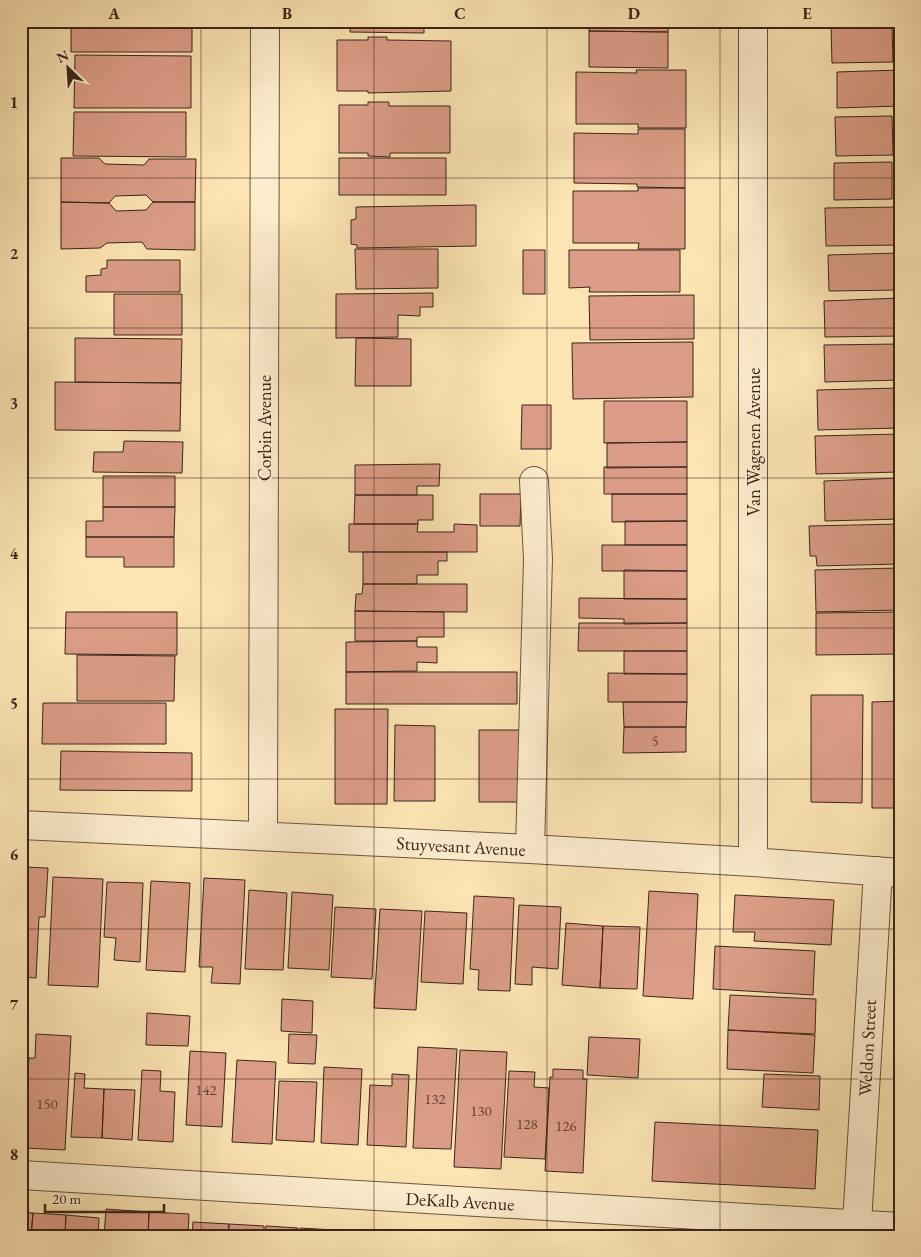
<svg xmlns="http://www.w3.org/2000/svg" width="921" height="1257" font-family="'EB Garamond',serif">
	<rect width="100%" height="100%" fill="#fce4b3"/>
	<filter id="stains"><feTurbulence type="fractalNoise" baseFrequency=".004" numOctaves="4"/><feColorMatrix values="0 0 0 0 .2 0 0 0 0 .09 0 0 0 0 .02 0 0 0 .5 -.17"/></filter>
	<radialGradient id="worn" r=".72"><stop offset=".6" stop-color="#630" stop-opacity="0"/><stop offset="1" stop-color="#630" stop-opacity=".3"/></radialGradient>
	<path fill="#db9d87" stroke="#3b241b" d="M71,21l121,1v30h-121z
		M350,21h74v12l-74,-1z
		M589,21h80l-1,11 -79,-1z
		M892,25l1,37 -61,1 -1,-37z
		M589,31l79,1v36l-79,-1z
		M368,37h19v3l64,1v50l-83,2v-2h-31v-51h31z
		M75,55l116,1v52h-117z
		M636,70h50v58h-48v-4h-62v-52l61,1z
		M900,70v36l-63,2v-36z
		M368,102h21v4h61v47h-60v4l-22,-1v-3h-29v-48h29z
		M74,112h112v45l-113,-1z
		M892,116l1,39 -57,1 -1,-39z
		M638,129h47v59l-48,-1v-3l-63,-1v-50l64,1z
		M61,158h38l6,6 39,1 5,-6h47l-1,43h-42l-7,-7 -31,1 -6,7 -48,-1z
		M339,158h107v37h-107z
		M892,162v37l-58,1v-37z
		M638,188h47v61h-47l1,-6h-66v-52h65z
		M61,202l48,1 7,8 30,-1 7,-8h42v48l-48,-1 -5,-7 -35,1 -7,5 -39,1z
		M476,205v41l-119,2v-3l-6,-1v-24l5,-1v-12z
		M900,207v38l-74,1 -1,-38z
		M355,249h83v39l-82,1z
		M523,250h22v44h-22z
		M569,250h111v42h-91l1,-5 -21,1z
		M900,253v37l-71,1 -1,-36z
		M107,260h73v32h-94v-16l15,-1v-6l6,-1z
		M433,293v14h-13v9l-22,-1v22l-62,1v-44z
		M114,294h68v41h-68z
		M694,295v44l-104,1 -1,-44z
		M900,298v38l-75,1 -1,-36z
		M75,338l107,1 -1,44 -106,-1z
		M356,338l55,1v47h-56z
		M693,342v55l-120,2 -1,-56z
		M900,344v36l-75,2 -1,-37z
		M55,382l126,1 -1,48 -125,-1z
		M900,388v40l-82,2 -1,-40z
		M604,401h83v41l-83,1z
		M522,405h29v44h-30z
		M900,434v38l-84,2 -1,-38z
		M124,441l59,1 -1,31 -89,-1 1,-20h29z
		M687,442v25l-80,1v-25z
		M440,464l-1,22h-22v9h-62v-30z
		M604,467h83v27h-83z
		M103,476h72v31h-72z
		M900,478v41l-75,2 -1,-40z
		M480,494h41l-1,32h-40z
		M612,494h75v27l-75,1z
		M355,495h78v25h-15v4h-64z
		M103,507h72l-1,30h-88v-16h17z
		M625,521h62v24h-62z
		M349,524h69l-1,8h37v-8l23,1v27h-128z
		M900,524v40l-83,2 -1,-10h-6l-1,-30z
		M86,537h88v30h-50v-10h-38z
		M602,545h85v26h-85z
		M363,552h84v9h-9v14h-21v9h-54z
		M900,568v42l-84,2 -1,-42z
		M624,570l63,1v28h-63z
		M363,584h104v28l-112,-1 1,-17h6z
		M579,598l108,1v24l-63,1v-5l-45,-1z
		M355,611l89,1v25h-27v4h-62z
		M66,612h111v43l-112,-1z
		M900,612v42l-84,1v-42z
		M579,623h108v28h-109z
		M417,641v6h20v16l-20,-1v9l-71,1v-30z
		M624,651h63v23h-63z
		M77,655l98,1 -1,45h-97z
		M346,672h171v32h-171z
		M608,673l79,1v28h-79z
		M811,695h52l-1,108 -51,-1z
		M900,701v107h-28v-106z
		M623,702h64l-1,25h-62z
		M43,703h123v41h-124z
		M335,709h53l-1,95h-52z
		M395,725l40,1v75h-41z
		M624,727h62v25l-63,1z
		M479,730h44v72h-44z
		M61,751l131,2v38l-132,-1z
		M21,867l27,1 -3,49h-6l-3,61 -15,-1z
		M53,877l50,2 -5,108 -50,-2z
		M204,878l41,2 -5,104 -29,-1 2,-16h-14z
		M151,881l39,2 -5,89 -39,-2z
		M107,882l36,1 -3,79 -26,-2 2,-22 -12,-1z
		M249,890l38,3 -4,77 -38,-1z
		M649,891l49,3 -5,105 -50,-3z
		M292,892l41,3 -4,75 -41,-2z
		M735,895l99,5 -3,45 -77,-4 1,-9h-22z
		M474,896l40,2 -4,93 -32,-1 1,-20 -9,-1z
		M519,905l42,2 -3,62 -26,-2v18l-17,-1z
		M335,907l41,2 -4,70 -41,-2z
		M380,909l42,2 -6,99 -42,-2z
		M425,911l42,2 -4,71 -42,-2z
		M566,923l37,3 -3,62 -38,-3z
		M603,926l37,1 -3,62 -37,-1z
		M715,946l100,5 -2,44 -100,-6z
		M730,995l86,4 -1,35 -87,-4z
		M282,999l31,2 -1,32 -31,-2z
		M147,1013l43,3 -2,30 -42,-1z
		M728,1030l87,5 -2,38 -86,-4z
		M36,1034l35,2 -6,114 -41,-2 5,-90h6z
		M289,1034l28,1 -2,29 -27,-1z
		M589,1037l51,2 -2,39 -51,-3z
		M418,1047l39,2 -6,100 -38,-1z
		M460,1050l47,2 -6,117 -47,-2z
		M190,1051l36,2 -4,74 -36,-2z
		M237,1060l39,2 -4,82 -40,-2z
		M324,1067l38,2 -4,76 -37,-2z
		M553,1069l30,1v9h4l-4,94 -38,-2 5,-94h3z
		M142,1070l19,1 -1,20 15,1 -2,50 -35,-2z
		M509,1071l26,1 -1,15 15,1 -4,71 -41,-2z
		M75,1073l10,1 -1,14 20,1 -2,49 -31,-1z
		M392,1074l17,1 -3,72 -39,-2 3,-60 22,1z
		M764,1074l56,2 -1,34 -57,-3z
		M279,1081l38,1 -3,60 -38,-2z
		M104,1089l31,1 -3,50 -30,-2z
		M655,1122l163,8 -3,59 -163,-8z
		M106,1209l43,3 -1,24h-44z
		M21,1212l12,1 -2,23h-10z
		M149,1212l40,2 -1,22h-40z
		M33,1213l33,2 -1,21h-34z
		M66,1215l33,3 -1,18h-33z
		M193,1222l36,2 -1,12h-36z
		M229,1224l35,2v10h-36z
		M266,1226l32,2v8h-33z
		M300,1228l34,2 -1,6h-33z
		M338,1231l33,2v3h-34z
		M418,1233l35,2v1h-35z"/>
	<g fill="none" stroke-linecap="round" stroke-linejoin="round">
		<defs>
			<path id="minor" d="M21,825l509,24 223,13 147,11
				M263,835l2,-814
				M530,849l8,-290 -4,-78
				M753,862v-841
				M21,1175l879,52
				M857,1224l21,-353"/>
		</defs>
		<use href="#minor" stroke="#6b5441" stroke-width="30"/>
		<use href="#minor" stroke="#fdedce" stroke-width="28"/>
	</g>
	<path fill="none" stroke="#3b241b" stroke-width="1" stroke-opacity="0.55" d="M201,21v1215M374,21v1215M547,21v1215M720,21v1215M21,178h879M21,328h879M21,478h879M21,628h879M21,779h879M21,929h879M21,1079h879"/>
	<g text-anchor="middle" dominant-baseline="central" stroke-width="4" stroke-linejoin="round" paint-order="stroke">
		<g font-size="15" fill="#634236">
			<text x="655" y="740">5</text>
			<text x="206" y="1089">142</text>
			<text x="435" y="1098">132</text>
			<text x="47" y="1103">150</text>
			<text x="481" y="1110">130</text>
			<text x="527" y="1123">128</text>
			<text x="566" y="1125">126</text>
		</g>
		<g font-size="18" fill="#3b241b" stroke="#fdedce">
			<text transform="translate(264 428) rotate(-90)">Corbin Avenue</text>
			<text transform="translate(753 442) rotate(-90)">Van Wagenen Avenue</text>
			<text transform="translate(461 846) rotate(3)">Stuyvesant Avenue</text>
			<text transform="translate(867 1048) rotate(-87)">Weldon Street</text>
			<text transform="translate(460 1201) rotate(3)">DeKalb Avenue</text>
		</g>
	</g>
	<rect width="921" height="1257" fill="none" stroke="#fce4b3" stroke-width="55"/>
	<g transform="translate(68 68) rotate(335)" stroke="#fdedce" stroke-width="4" paint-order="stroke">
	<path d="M0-4L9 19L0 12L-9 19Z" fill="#3b241b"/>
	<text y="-8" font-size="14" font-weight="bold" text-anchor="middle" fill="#3b241b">N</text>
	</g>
	<path d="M45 1204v8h119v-8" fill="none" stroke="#3b241b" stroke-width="2.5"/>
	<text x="52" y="1204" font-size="15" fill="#3b241b" stroke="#fdedce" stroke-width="4" paint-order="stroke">20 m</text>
	<rect x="28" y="28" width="866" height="1202" fill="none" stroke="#3b241b" stroke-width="2"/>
	<g font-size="16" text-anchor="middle" font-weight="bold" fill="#3b241b">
		<text x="114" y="19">A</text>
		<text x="287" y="19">B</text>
		<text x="460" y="19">C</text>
		<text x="634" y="19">D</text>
		<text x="807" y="19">E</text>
		<text x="14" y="108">1</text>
		<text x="14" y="259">2</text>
		<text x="14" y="409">3</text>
		<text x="14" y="559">4</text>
		<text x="14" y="709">5</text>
		<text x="14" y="860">6</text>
		<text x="14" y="1010">7</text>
		<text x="14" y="1160">8</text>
	</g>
	<rect width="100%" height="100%" filter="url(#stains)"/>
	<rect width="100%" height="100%" fill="url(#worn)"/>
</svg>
